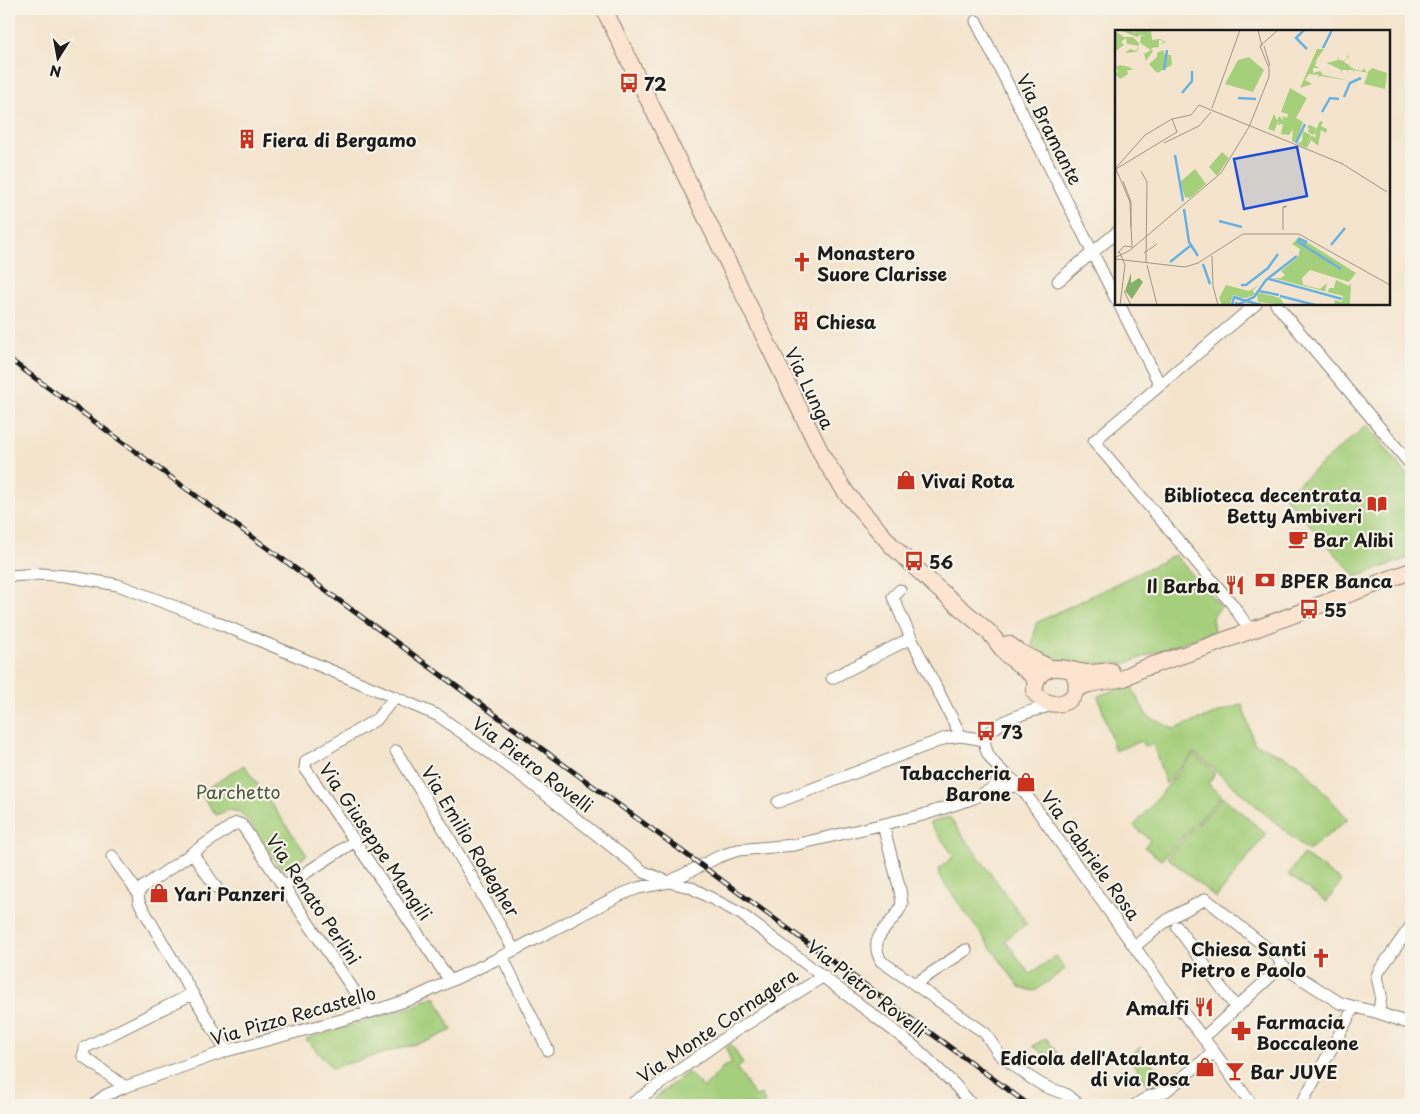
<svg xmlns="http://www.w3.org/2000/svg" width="1420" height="1114" font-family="'Playpen Sans',sans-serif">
	<rect width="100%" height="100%" fill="#f7f3e8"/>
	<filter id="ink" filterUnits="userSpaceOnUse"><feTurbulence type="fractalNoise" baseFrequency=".02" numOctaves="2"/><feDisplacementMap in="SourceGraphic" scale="10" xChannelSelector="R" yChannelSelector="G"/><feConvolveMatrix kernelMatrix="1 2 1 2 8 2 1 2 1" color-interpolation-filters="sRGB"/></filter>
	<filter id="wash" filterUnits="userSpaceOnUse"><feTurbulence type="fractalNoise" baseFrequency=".0096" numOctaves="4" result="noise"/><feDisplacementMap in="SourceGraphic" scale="20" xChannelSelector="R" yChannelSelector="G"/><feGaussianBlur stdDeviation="1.12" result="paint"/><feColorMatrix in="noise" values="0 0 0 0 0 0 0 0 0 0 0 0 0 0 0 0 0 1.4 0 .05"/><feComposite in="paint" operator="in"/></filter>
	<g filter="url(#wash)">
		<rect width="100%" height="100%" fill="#f4e4cd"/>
		<path fill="#a5cf7b" stroke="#60764c" d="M1367,425l44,54v78l-55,20 -72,-81z
			M1175,555l46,52 -9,10 2,14 -87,32 -43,1 -27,-5 -25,-12 4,-24z
			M1130,684l17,32 27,13 68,-25 12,39 44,20 50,56 -40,32 -114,-99 -28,32 -13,-39 -8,2 -4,-6 -26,10 -17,-55z
			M1194,754l21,19 -7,11 14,12 -61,64 -17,-13 6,-7 -16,-14z
			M244,765l63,90 -24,17 -33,-49 -10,-11 -11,-2 -13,5 -16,-22z
			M1223,797l43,37 -50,64 -49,-41z
			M949,817l78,106 -22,17 25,34 26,-18 9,13 -30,22 -15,-3 -81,-112 1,-8 14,-12 -25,-33z
			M1303,854l38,27 -14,21 -39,-27z
			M432,998h4l16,32 -22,10 -98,28 -26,-29 115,-35 2,-3z
			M1046,1038l17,22 -1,4 -3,2 -26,-20z
			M731,1044l12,20 -6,4 18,29 6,-3 4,8 -3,3h-109v-4l3,-4 32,-25 16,16 19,-21 9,-3 -6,-16z
			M1141,1047l24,36 -13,8 -24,-35z"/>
	</g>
	<g filter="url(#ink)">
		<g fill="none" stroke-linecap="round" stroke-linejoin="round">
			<defs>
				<path id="street" d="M976,21l140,278
					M1058,281l58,-48
					M1119,304l41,81
					M1276,304l135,161
					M9,576l32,-2 25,2 52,9 100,38 221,93 83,60 122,96 25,10 21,5 51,27 174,133 40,38 17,20
					M900,590l-7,7 18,41 50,98 24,4
					M1250,630l-18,-26 -138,-163 162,-137
					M832,678l79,-40
					M395,697l-18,22 -71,42 -1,7 145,213
					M985,740c-2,19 22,35 35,46l143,201 51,65 38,53
					M985,740c10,-22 49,-29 70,-36
					M396,751l51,83 67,116
					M994,788l26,-2
					M778,802l168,-64 15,-2
					M883,825l17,65 2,14c-8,23 -36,29 -21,57l104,72 14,21 32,24 13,8 21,8 15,11
					M192,853l24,34
					M112,856l26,37 1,9 87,149
					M284,887l71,-46
					M138,893l5,-6 90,-62 4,-2 5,2 119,176 10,11
					M1177,927l54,74 6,6
					M1135,946l35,-28 36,-19 72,58 4,9 58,37 39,10 32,11
					M502,956l46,94
					M915,984l51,-34
					M1379,1013l2,-18 -4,-19 2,-5 32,-45
					M1203,1038l79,-72
					M125,1087l-42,-31 1,-8 108,-54
					M93,1105l13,-10 19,-8 101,-36 145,-39 43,-14 81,-38 125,-65 18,-7 31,-6 49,-25 20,-7 56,-5 129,-30 51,-17 20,-10 4,-9v-11
					M630,1105l102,-72 92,-57
					M1135,1105l13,-8 18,-6 48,-39
					M1301,1105l53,-98"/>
				<path id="secondary" d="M604,9l220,450 23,35 45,52 44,41 54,46 16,21 26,21 4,6
					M1008,644l13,9 29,15
					M1072,671c18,28 -20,45 -37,22 -1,-7 0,-12 5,-18 13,-14 32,-3 48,-2 7,0 15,-1 23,-2
					M1078,688l11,-4 35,-6 17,-9 63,-21 207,-77"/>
			</defs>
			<use href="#street" stroke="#888074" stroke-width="13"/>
			<use href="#secondary" stroke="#888074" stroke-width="18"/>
			<use href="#street" stroke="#fff" stroke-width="11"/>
			<use href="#secondary" stroke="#fde4d1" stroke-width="16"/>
			<defs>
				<path id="rail" d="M9,359l1020,746"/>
			</defs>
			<use href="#rail" stroke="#1c1c1c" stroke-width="5"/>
			<use href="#rail" stroke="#f7f3e8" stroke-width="3" stroke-dasharray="9" stroke-linecap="butt"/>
		</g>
	</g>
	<defs>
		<symbol id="bus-bare" viewBox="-9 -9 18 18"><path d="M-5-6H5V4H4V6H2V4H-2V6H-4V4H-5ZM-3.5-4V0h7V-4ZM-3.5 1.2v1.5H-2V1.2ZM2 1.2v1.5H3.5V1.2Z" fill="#c8321e" stroke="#f7f3e8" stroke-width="2.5" paint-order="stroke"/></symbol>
		<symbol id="building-bare" viewBox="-9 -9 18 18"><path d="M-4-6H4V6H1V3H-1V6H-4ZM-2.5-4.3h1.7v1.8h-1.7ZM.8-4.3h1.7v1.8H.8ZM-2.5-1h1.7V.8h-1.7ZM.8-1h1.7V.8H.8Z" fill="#c8321e" stroke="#f7f3e8" stroke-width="2.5" paint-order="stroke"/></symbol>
		<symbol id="church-bare" viewBox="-9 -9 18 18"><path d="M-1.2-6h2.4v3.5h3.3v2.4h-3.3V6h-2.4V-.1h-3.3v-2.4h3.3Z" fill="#c8321e" stroke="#f7f3e8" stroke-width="2.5" paint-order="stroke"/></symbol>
		<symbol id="shop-bare" viewBox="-9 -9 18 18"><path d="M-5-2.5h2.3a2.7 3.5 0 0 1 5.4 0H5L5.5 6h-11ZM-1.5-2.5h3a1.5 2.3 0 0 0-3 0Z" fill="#c8321e" stroke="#f7f3e8" stroke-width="2.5" paint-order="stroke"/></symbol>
		<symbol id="library-bare" viewBox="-9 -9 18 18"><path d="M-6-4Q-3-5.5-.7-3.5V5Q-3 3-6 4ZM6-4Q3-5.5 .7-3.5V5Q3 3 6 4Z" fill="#c8321e" stroke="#f7f3e8" stroke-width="2.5" paint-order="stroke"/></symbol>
		<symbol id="cafe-bare" viewBox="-9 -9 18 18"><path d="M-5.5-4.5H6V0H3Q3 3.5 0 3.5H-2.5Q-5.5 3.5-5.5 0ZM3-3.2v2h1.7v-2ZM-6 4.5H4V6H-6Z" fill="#c8321e" stroke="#f7f3e8" stroke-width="2.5" paint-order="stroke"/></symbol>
		<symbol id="bank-bare" viewBox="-9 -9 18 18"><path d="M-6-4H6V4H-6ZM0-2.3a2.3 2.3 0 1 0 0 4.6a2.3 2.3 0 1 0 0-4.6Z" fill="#c8321e" stroke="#f7f3e8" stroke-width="2.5" paint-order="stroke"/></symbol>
		<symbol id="restaurant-bare" viewBox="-9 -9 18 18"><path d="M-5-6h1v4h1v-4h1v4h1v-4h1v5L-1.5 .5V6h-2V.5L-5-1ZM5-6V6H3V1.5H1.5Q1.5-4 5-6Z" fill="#c8321e" stroke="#f7f3e8" stroke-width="2.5" paint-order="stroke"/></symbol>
		<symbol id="pharmacy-bare" viewBox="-9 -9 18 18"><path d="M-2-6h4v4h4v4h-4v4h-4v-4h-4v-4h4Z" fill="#c8321e" stroke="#f7f3e8" stroke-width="2.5" paint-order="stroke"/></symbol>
		<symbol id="bar-bare" viewBox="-9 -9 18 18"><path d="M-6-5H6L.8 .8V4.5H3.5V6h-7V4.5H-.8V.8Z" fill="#c8321e" stroke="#f7f3e8" stroke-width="2.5" paint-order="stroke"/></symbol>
	</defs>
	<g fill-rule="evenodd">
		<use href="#bus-bare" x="615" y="69" width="28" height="28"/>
		<use href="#building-bare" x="233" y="125" width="28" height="28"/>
		<use href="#church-bare" x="788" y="248" width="28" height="28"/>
		<use href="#building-bare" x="787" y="307" width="28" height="28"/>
		<use href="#shop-bare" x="892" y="466" width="28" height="28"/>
		<use href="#library-bare" x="1363" y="490" width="28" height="28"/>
		<use href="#cafe-bare" x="1284" y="525" width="28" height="28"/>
		<use href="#bus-bare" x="900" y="547" width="28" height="28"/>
		<use href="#bank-bare" x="1251" y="566" width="28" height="28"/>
		<use href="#restaurant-bare" x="1221" y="571" width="28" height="28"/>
		<use href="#bus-bare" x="1295" y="595" width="28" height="28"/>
		<use href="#bus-bare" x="972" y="717" width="28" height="28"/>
		<use href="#shop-bare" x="1012" y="768" width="28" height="28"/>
		<use href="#shop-bare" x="145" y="879" width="28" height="28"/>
		<use href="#church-bare" x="1307" y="944" width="28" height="28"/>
		<use href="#restaurant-bare" x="1190" y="993" width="28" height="28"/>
		<use href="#pharmacy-bare" x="1227" y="1017" width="28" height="28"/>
		<use href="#shop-bare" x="1191" y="1053" width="28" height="28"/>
		<use href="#bar-bare" x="1221" y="1057" width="28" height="28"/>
	</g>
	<g text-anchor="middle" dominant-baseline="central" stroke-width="4.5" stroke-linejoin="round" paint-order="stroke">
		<g font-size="18" font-weight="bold" fill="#1c1c1c" stroke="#f7f3e8" text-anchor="start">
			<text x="644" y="83">72</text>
			<text x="262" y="139">Fiera di Bergamo</text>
			<text x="817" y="252">Monastero<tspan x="817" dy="21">Suore Clarisse</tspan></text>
			<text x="816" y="321">Chiesa</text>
			<text x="921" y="480">Vivai Rota</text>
			<text x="1362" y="494" text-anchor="end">Biblioteca decentrata<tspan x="1362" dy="21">Betty Ambiveri</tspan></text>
			<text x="1313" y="539">Bar Alibi</text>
			<text x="929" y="561">56</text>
			<text x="1280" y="580">BPER Banca</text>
			<text x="1220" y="585" text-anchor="end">Il Barba</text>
			<text x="1324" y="609">55</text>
			<text x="1001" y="731">73</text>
			<text x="1011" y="772" text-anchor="end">Tabaccheria<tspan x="1011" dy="21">Barone</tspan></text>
			<text x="174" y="893">Yari Panzeri</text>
			<text x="1306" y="948" text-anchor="end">Chiesa Santi<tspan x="1306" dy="21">Pietro e Paolo</tspan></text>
			<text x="1189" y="1007" text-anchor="end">Amalfi</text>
			<text x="1256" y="1021">Farmacia<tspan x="1256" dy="21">Boccaleone</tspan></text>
			<text x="1190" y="1057" text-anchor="end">Edicola dell'Atalanta<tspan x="1190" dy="21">di via Rosa</tspan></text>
			<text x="1250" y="1071">Bar JUVE</text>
		</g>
		<g font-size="18" fill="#1c1c1c" stroke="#f7f3e8">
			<text transform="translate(1050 129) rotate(63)">Via Bramante</text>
			<text transform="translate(810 388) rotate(64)">Via Lunga</text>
			<text transform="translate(533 764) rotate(37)">Via Pietro Rovelli</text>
			<text transform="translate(376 841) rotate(56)">Via Giuseppe Mangili</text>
			<text transform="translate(471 841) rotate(59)">Via Emilio Rodegher</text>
			<text transform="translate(1091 855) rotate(54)">Via Gabriele Rosa</text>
			<text transform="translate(314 899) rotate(56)">Via Renato Perlini</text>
			<text transform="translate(867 988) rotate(38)">Via Pietro Rovelli</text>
			<text transform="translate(293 1015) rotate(-16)">Via Pizzo Recastello</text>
			<text transform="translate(717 1025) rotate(-34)">Via Monte Cornagera</text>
		</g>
		<g font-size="18" fill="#4c5b3d" stroke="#f7f3e8">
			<text x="238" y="791">Parchetto</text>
		</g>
	</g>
	<g transform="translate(1115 30)">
		<rect width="275" height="275" fill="#f4e4cd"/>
		<path d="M5,0h12l3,4 -1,-4h17l1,10 7,-1 7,2 -2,2 -4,1 5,-3 -6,-1v7l-8,1 2,3 -7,10 -2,-7 7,-4 -11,-7 1,-7h5l-6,-1 -3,2zM0,1l9,6h9l6,6v2l-1,5 -1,1 -2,1 -10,1 5,-4 6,2 3,-5 -12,-2 -1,-6 -5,4 3,3 -8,6zM202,19h7l-10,14 3,-3 -2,6 5,2h-7v5l7,-2 3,4 28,6 -31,-5 -2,2 1,-3 -10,-1 -4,6 7,4 -12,4zM48,20l2,5h6l1,10 -15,8 -8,-9 8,-7v-4zM233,25l1,4 -2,-2 -3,5 5,3 2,-3 -2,4 5,3 8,2 2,-3 3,5 5,-5 15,5 -2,16 -21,-5 4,-11 -14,-3 -1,4v-4h-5l-1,4v-4h-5l-1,4v-4l-4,-2 -2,4 2,-4 -10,-5 11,-3 1,-4v4l5,1zM134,27l15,13 -11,22 -28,-8 13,-24zM5,35l9,2 4,3h-6l1,4 -8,5 -5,-5 3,-2 -2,-5zM175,58l17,10 -11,20 7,4 -7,21 -4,-2 1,-12 -4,6 -8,-1 2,-10 -5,1 1,-5 -5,11 -6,-2 6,-15 3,6 2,-4 5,5 -2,-5 5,2 1,-4 -7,-2zM205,91l3,1 -2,4 6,3 -1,4 -5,-3 -3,16 -7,-6 -4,8 -10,-4 5,-3 1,-10 8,4 -5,11 5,-10 5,1 -1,-4 -2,2 -5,-3 1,-5 -2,2 1,-3 2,-1 6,3 -1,4zM107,122l7,6 -12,18 -8,-9zM80,139l11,15 -16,14 -5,-1 -5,-15zM184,207l57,36 -7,9 -39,-12 -8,8 1,7h1l16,4 7,-6 -2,8 3,1 1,-4h5l2,-8 13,6 2,-3 -1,21 -16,1 1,-5 7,2 1,-6 -70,-18h8l4,-3 -4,-4 17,-14 2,-8 -8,-5zM111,255l23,6 10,-6 -7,6 3,2 -3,3 -7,2 -12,-3 -3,10h-8l-3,-7zM146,263l19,5 5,7 -27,-3 -1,-8z" fill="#a5cf7b"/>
		<path d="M16,243v10l8,-5 4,4 -11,17 -7,-8z" fill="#84b26b"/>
		<path fill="none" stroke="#68b1e0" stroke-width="2.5" d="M189,0l-8,8 11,11M208,18l9,-18M49,40l3,-20M67,63l10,-12v-10M229,67l6,-14 11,-5M123,68l18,1M207,82l8,-14 9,1M181,113l9,-19M60,125l8,46M69,179l5,33 9,14M104,191l23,6M190,212l-2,3 -5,-3 1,-3 8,3M188,215l38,24M216,215l14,-17M55,232l20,-16M88,234l7,20M154,249l73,20M126,255h5l22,-17 10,-14M144,261l20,4M165,266l35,9M121,268l25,7M121,272l1,3 17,-8 12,-17 31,-24M117,275l2,-8 8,2"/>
		<path fill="none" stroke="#9e9486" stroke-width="1" d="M143,0l4,16M145,16l18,-16M149,16l6,20M97,78l28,-78M49,113l35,-17 12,-14M226,133l46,29M0,139l30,-34 27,-16 19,-4 8,-10 144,59M1,139l14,33 1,25v-25l-8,-21M1,139l61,-37 -5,-13M26,141l6,11 -1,80M16,197l1,19M168,200v-23l4,-1 -4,2M4,221l6,14 -5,40M3,223l6,-7 9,1M29,223l13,-9M97,226l1,30 5,19M1,227l13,-6 92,-78 28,-46 20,-50v-9l-9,-22M0,229l70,8 13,-4 45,-29h56l91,51M32,235l10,40M9,261l7,14"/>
		<path fill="#1d4ed8" fill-opacity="0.15" stroke="#1d4ed8" stroke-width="2.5" d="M182,117l10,49 -63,13 -10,-50z"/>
		<rect width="275" height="275" fill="none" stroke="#1c1c1c" stroke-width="2.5"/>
	</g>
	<rect width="1420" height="1114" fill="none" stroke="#f7f3e8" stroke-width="30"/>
	<g transform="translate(58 58) rotate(191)" stroke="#f7f3e8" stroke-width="4" paint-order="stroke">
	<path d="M0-4L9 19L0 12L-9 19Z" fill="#1c1c1c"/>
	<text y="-8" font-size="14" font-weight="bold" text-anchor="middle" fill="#1c1c1c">N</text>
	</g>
</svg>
